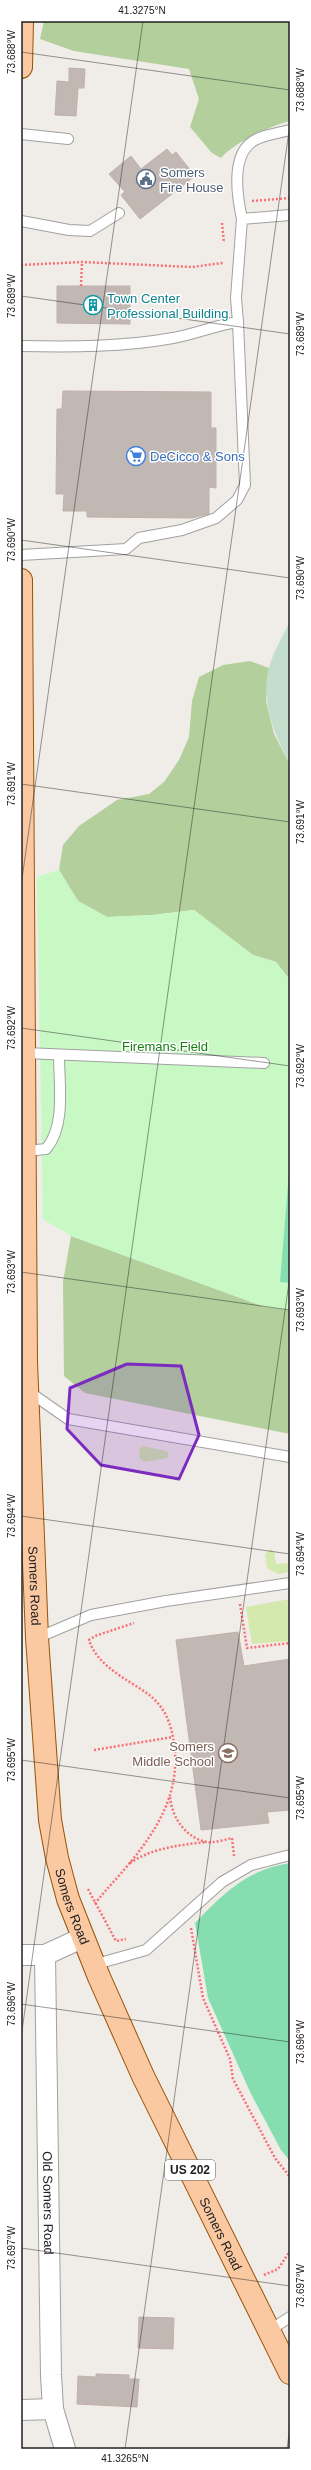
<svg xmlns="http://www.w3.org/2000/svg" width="311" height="2470" font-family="Helvetica,sans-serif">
	<rect width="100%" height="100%" fill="#f0ece7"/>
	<path fill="#d3e9ae" d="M142,1446l25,5 2,5 -2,2 -22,4 -5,-3 -1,-9z
		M271,1549l3,3 2,12 14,-1v9l-12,2 -11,-6 -2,-14z
		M290,1599v42l-38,3 -6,-37z"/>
	<path fill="#b2cf9c" d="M44,21h246v100c-20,5 -55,21 -69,37l-9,-5 -22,-26 9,-28 -10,-30 -115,-18 -34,-12z
		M250,661l19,7 -3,33 8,33 16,31v215l-14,-18 -23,-7 -59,-45 -42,5 -45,2 -29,-16 -19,-31 4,-25 16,-19 38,-26 32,-6 15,-12 15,-22 10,-23 3,-36 7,-24 24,-12z
		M71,1236l194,71 25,3v124l-205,-41 -21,-17 -1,-94z"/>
	<path fill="#c4dece" d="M290,621v144c-15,-30 -30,-62 -21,-97 4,-16 14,-32 21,-47z"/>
	<path fill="#c8f9c5" d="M59,870l19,31 29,16 45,-2 42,-5 59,45 23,7 14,18v330l-25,-3 -194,-71 -28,-17 -6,-342z"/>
	<path fill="#86deb0" d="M290,1160v123l-10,-1z
		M290,1863v298l-9,-11 -30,-56 -43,-96 -13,-75c30,-31 52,-53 95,-60z"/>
	<path fill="#c1b7b3" stroke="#c2b1a9" d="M69,68l16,1 -1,19h-6l-2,28 -21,-1 2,-34 12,1z
		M167,149l5,6 4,-3 19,24 -55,43 -19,-24 4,-3 -16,-18 22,-18 10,13z
		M57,286h73v38l-73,-1z
		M63,391l148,1v36h5v60l-7,-1v27l-17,4 -105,-1v-6h-24l1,-17h-8l1,-85h5z
		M238,1632l6,34 46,-7v151l-23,2 2,11 -68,7 -25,-190z
		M139,2317l35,1 -1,31 -35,-1z
		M96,2374l33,1v4h10l-2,28 -60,-3 1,-28 18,1z"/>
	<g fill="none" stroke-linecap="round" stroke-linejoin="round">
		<defs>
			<path id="lane" d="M21,134l47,5
				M242,219c-5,-23 -12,-68 15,-80 10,-5 22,-6 33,-9
				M21,221l48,9 21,1 29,-18
				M21,346c50,1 103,1 152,-8 22,-4 43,-13 65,-16l-2,-24 6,-79 48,-4
				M21,555l105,-6 13,-11 43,-8 34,-12 21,-18 8,-15 -7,-163
				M25,1053l239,10
				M26,1151l20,-2c20,-23 13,-64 13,-94
				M28,1391l40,28 222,38
				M37,1638l54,-23 75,-14 124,-18
				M93,1965l53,-15 76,-68 29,-17 39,-10
				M270,2330l20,-13"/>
			<g id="street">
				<path d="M21,1955h24l37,-17"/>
				<path id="s1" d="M45,1955l6,420 2,34 12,40"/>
				<path d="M21,2410l32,-1"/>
			</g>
			<g id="primary">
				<path d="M21,67l1,-46"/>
				<path id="s2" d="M21,580l5,782 11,276 13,182 7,38 11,41 31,78 44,99 147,297"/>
			</g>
		</defs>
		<use href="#lane" stroke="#a1a1a1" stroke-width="12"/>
		<use href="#street" stroke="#a1a1a1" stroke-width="22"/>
		<use href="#primary" stroke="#995303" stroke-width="24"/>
		<path stroke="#f87075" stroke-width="2.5" stroke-dasharray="2 2" stroke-linecap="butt" d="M252,201l38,-3
			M222,223l2,20
			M21,265l61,-3 110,5 31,-4
			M81,286l1,-24
			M240,1604l7,44 43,-5
			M94,1750l79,-13
			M170,1797c2,21 16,41 37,45 7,1 17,-2 25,-4l2,18
			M130,1863c22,-15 50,-18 76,-21
			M88,1889l28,52 10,-2
			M95,1904c7,-10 14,-17 22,-26 34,-39 65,-80 57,-135 -3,-20 -9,-36 -26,-49 -21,-15 -51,-28 -59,-54l6,-4 39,-13
			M191,1928l12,70 27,61 3,20 42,79 15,19
			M264,2275l14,-6 12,-18"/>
		<use href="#lane" stroke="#fff" stroke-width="10"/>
		<use href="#street" stroke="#fff" stroke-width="20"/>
		<use href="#primary" stroke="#fac8a1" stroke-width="22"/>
	</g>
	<path fill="#7b2cbf" fill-opacity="0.2" stroke="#7b2cbf" stroke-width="3" stroke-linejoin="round" d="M127,1364l54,2 18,69 -20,44 -78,-14 -34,-36 3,-41z"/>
	<path fill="none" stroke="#202020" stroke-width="1" stroke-opacity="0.45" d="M21,52l269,38M21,296l269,38M21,540l269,38M21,784l269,38M21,886l122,-865M21,1028l269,38M21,1272l269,38M21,1516l269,38M21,1760l269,38M21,2004l269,38M21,2038l269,-1914M21,2248l269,38M125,2449l165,-1174M287,2449l3,-22"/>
	<defs>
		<symbol id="civic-ring" viewBox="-11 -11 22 22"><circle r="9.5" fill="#fff" stroke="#5c6f8a" stroke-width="1.5"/><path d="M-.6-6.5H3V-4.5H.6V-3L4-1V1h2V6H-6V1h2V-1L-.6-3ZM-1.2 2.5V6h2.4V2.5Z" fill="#5c6f8a"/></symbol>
		<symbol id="building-ring" viewBox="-11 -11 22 22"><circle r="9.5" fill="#fff" stroke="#0f9aa8" stroke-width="1.5"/><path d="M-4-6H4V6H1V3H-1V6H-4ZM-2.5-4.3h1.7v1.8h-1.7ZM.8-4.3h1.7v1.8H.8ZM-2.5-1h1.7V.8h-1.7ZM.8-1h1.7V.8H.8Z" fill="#0f9aa8"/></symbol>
		<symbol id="supermarket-ring" viewBox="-11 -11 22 22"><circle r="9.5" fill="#fff" stroke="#3f7fe0" stroke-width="1.5"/><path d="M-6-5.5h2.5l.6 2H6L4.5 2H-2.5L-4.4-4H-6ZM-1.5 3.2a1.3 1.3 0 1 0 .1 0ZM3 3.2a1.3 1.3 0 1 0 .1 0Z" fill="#3f7fe0"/></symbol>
		<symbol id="school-ring" viewBox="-11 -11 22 22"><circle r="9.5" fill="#fff" stroke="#8d6e63" stroke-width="1.5"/><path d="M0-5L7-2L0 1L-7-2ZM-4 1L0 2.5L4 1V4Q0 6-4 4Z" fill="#8d6e63"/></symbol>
	</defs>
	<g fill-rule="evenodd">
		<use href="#civic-ring" x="135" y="168" width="22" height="22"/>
		<use href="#building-ring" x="82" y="294" width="22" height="22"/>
		<use href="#supermarket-ring" x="125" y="445" width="22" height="22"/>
		<use href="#school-ring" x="217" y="1742" width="22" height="22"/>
	</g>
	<g text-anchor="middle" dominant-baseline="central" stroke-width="3" stroke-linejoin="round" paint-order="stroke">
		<rect fill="#fff" stroke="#636363" stroke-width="1" x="165" y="2160" width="50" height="20" rx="3"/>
		<g font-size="12" font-weight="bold" fill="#202020">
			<text x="190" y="2170">US 202</text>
		</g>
		<g font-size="13" fill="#4e5e75" stroke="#fff" text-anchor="start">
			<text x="160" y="172">Somers<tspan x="160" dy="15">Fire House</tspan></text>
		</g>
		<g font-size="13" fill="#0d838f" stroke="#fff" text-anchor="start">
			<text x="107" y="298">Town Center<tspan x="107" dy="15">Professional Building</tspan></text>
		</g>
		<g font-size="13" fill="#366cbe" stroke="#fff" text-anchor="start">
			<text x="150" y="456">DeCicco &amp; Sons</text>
		</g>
		<g font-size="13" fill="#147e0e" stroke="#fff">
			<text x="165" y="1046">Firemans Field</text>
		</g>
		<g font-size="13" fill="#202020" stroke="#fff">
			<text stroke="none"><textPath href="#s2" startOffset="1006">Somers Road</textPath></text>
			<text stroke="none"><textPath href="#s2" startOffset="1330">Somers Road</textPath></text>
			<text stroke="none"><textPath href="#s1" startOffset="248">Old Somers Road</textPath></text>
			<text stroke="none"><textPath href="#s2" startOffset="1690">Somers Road</textPath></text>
		</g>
		<g font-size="13" fill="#785e54" stroke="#fff" text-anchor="end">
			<text x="214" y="1746">Somers<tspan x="214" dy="15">Middle School</tspan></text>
		</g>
	</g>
	<rect width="311" height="2470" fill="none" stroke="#ffffff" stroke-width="44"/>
	<rect x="22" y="22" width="267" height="2426" fill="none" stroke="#202020" stroke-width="1.5"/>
	<g font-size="10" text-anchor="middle" fill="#202020">
		<text x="142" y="14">41.3275°N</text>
		<text transform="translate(11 52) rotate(-90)" y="4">73.688°W</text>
		<text transform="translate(300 90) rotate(-90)" y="4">73.688°W</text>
		<text transform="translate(11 296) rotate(-90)" y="4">73.689°W</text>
		<text transform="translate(300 334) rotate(-90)" y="4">73.689°W</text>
		<text transform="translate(11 540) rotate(-90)" y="4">73.690°W</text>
		<text transform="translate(300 578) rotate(-90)" y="4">73.690°W</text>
		<text transform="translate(11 784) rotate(-90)" y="4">73.691°W</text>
		<text transform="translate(300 822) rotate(-90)" y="4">73.691°W</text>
		<text transform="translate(11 1028) rotate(-90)" y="4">73.692°W</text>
		<text transform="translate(300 1066) rotate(-90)" y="4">73.692°W</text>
		<text transform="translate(11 1272) rotate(-90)" y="4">73.693°W</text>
		<text transform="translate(300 1310) rotate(-90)" y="4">73.693°W</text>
		<text transform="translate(11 1516) rotate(-90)" y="4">73.694°W</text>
		<text transform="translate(300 1554) rotate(-90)" y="4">73.694°W</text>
		<text transform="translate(11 1760) rotate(-90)" y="4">73.695°W</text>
		<text transform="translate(300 1798) rotate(-90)" y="4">73.695°W</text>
		<text transform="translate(11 2004) rotate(-90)" y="4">73.696°W</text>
		<text transform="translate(300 2042) rotate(-90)" y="4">73.696°W</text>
		<text transform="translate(11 2248) rotate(-90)" y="4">73.697°W</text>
		<text transform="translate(300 2286) rotate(-90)" y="4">73.697°W</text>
		<text x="125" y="2462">41.3265°N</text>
	</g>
</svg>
